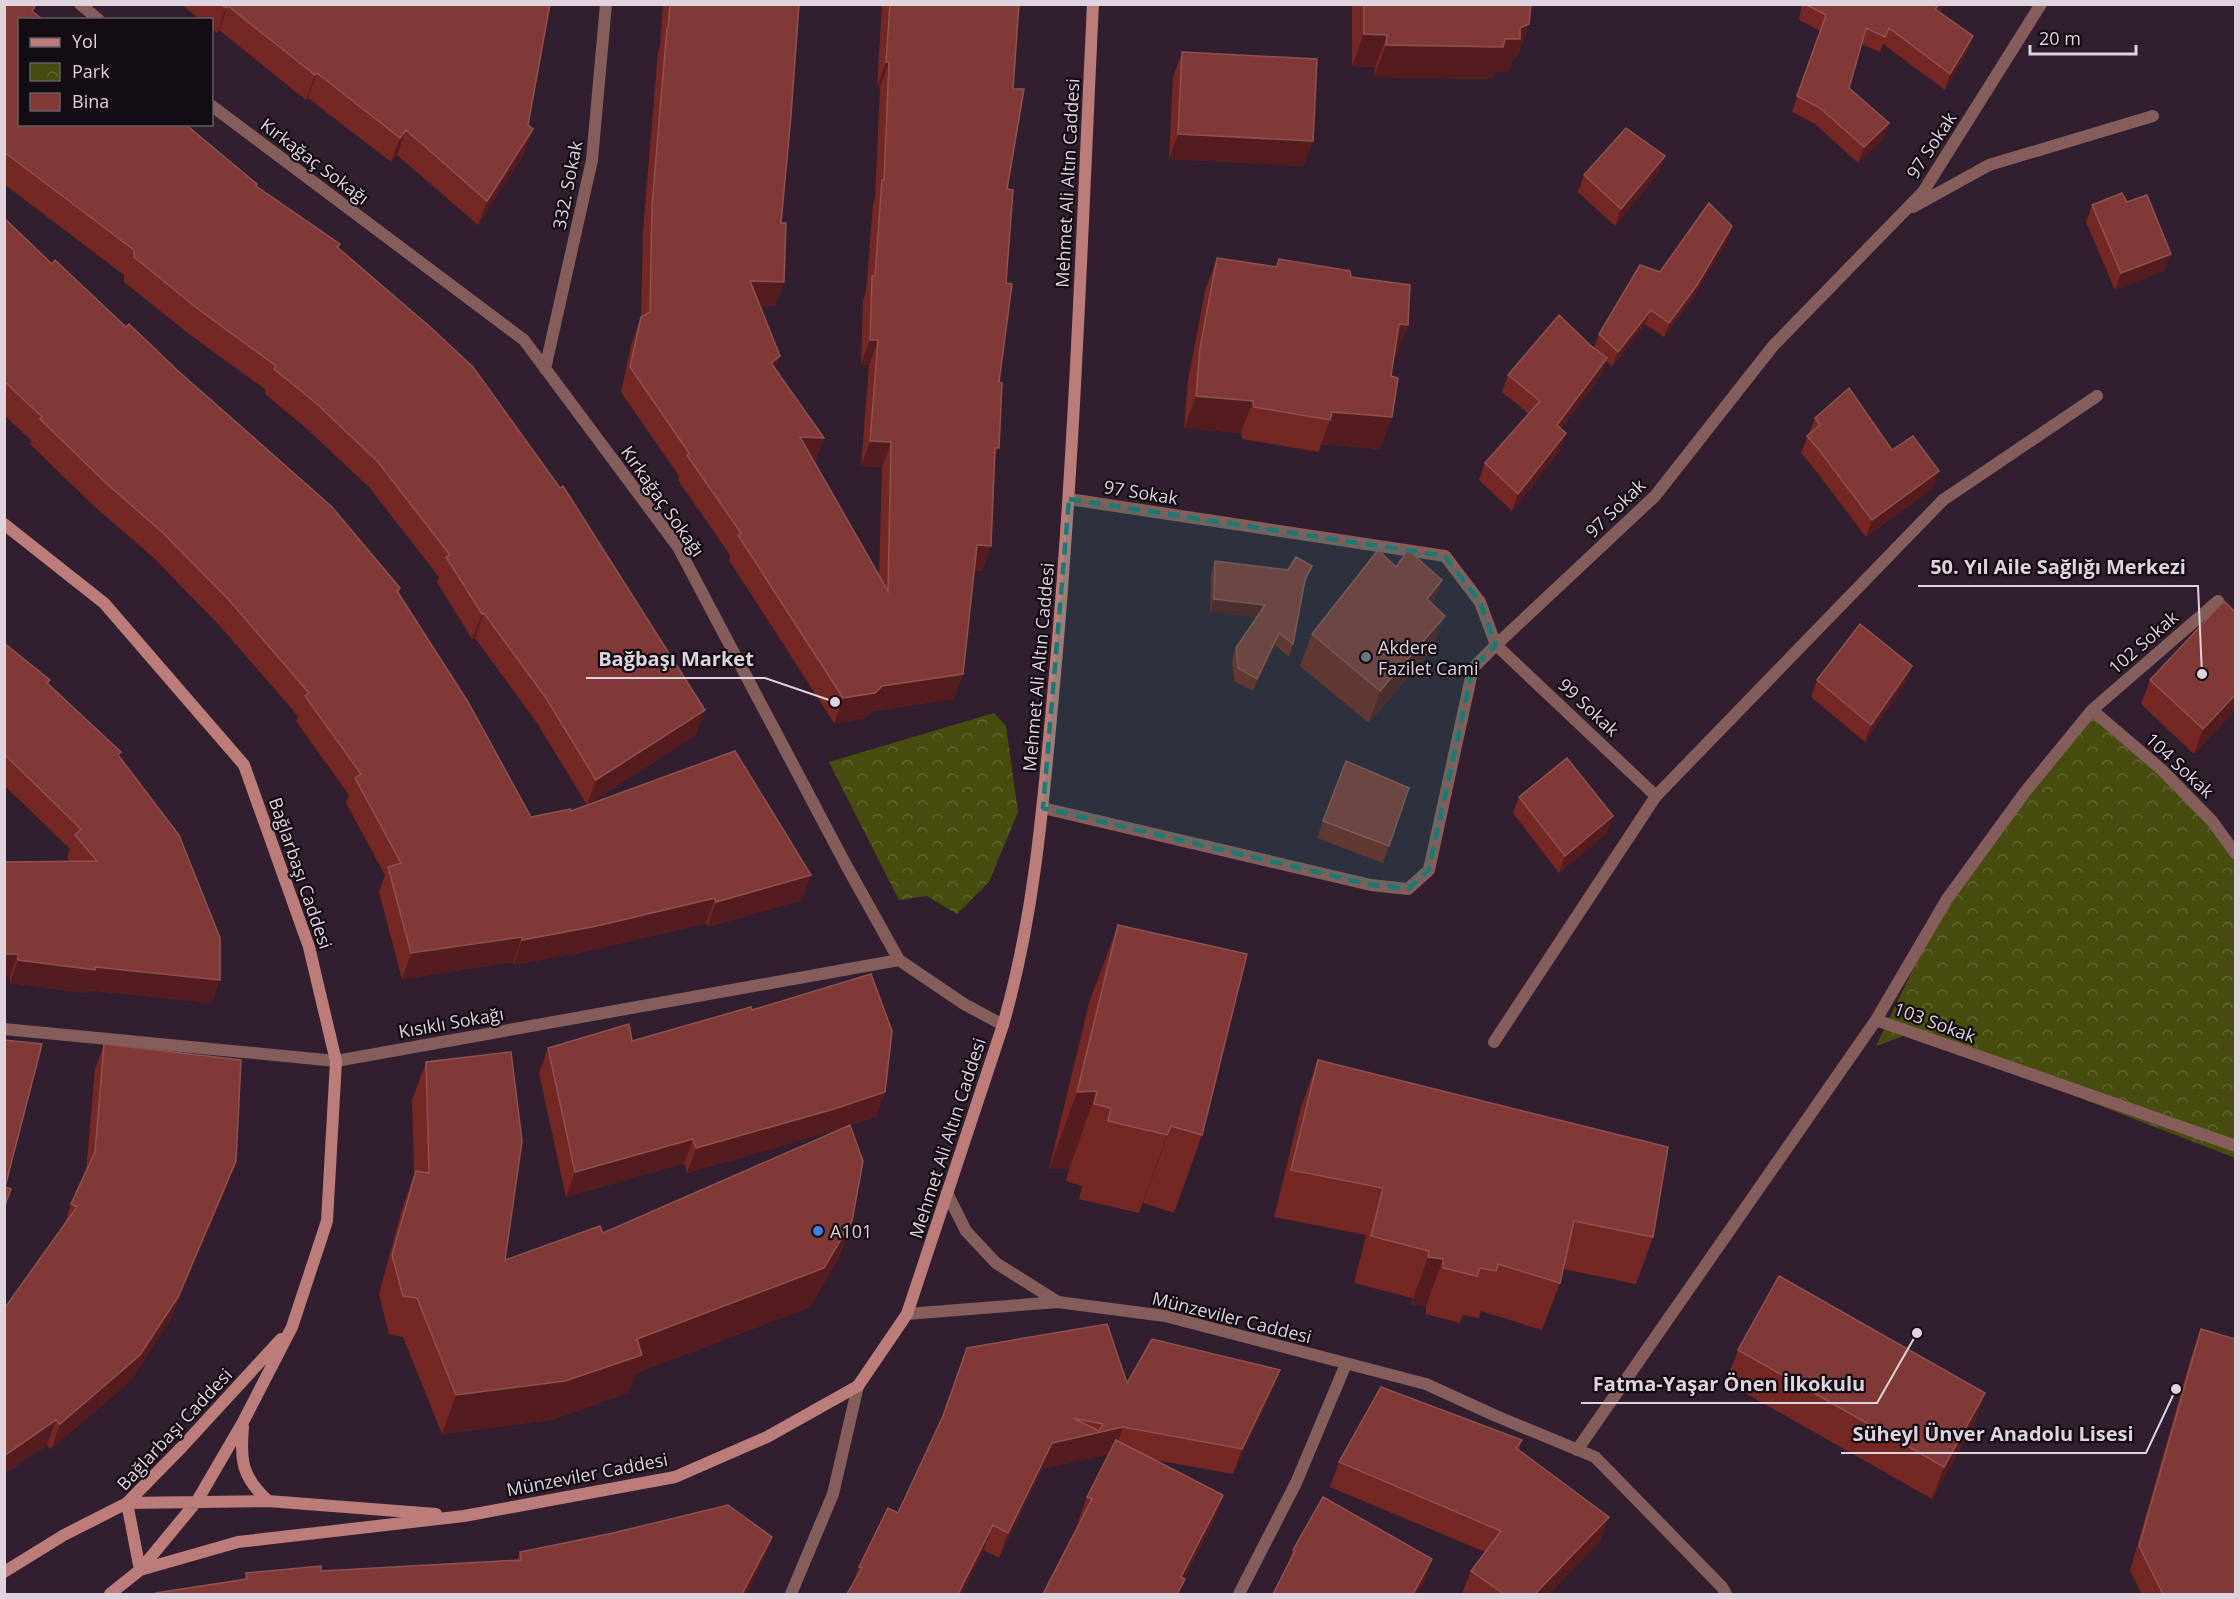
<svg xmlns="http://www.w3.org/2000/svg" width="2240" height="1599" font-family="'Open Sans',sans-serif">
	<defs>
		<pattern id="park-crowns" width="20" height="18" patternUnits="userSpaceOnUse" patternTransform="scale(1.5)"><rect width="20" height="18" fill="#464d0e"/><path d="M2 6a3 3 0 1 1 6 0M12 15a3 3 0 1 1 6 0" fill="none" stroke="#606631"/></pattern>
	</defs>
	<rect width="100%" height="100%" fill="#311f30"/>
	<path fill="url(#park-crowns)" d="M2092,710l61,52 82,92v304l-323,-125 -36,13 71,-147z
		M994,713l12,13 12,86 -29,70 -32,32 -30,-18 -28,4 -70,-138z"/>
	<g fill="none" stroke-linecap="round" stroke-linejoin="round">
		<path stroke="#855e5c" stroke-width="12" d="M80,4l19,16
			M212,106l312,234 154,207 168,318 53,95 65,44 39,21
			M1913,207l76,-42 164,-49
			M545,369l47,-209 14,-156
			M1069,499l376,57 35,46 16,43 159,-149 118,-150 150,-154 118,-188
			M2218,601l-126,109 -67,82 -78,107 -71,121 360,126
			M2092,710l69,59 51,52 24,33
			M1043,808l328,77 37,4 21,-19 44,-202 23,-23 160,151
			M4,1029l332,32 563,-101
			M1494,1042l162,-246 287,-296 154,-104
			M947,1193l19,38 30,32 62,39
			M907,1314l151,-12 107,14 261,68 70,32 99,41 127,130 4,7
			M1577,1450l299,-430
			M791,1594l42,-100 25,-108
			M1239,1594l57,-111 50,-119"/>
		<path stroke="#bb7c7a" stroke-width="12" d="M4,524l100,79 140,162 65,182 27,114 -9,160 -35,106 -49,95 -46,79 -57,69
			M243,1427c-3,34 -1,50 25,74
			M127,1503l54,-55 100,-109
			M127,1503l13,67
			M4,1572l60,-37 63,-32 141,-2 168,13
			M110,1594l30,-24 98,-28 226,-26 211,-39 92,-40 91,-51 49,-72 96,-289c33,-114 41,-233 52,-351 20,-223 27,-446 38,-670"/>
	</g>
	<path fill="#752723" d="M4,4l32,1 -3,7 224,175 83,57 -2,4 358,487 -109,70 -50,-82 -62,-85 -3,1 -35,-57 2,-5 -70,-90 -63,-59 -41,-34 1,-4 -77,-56 -65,-52v-7l-120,-91z
		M181,4h369l-22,121 -4,29 -46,71 -81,-70 -6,7 -83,-64 -2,2 -87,-70 -2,3 -5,-4v-9h-12z
		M663,4h136l-18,219 3,59 -9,24h-15l16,63 39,94 64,113 3,-109 -21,-1 8,-101 -8,-1 2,-64 3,-8 7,-88 2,-6 5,-111h-3l5,-83h137l-12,185 -8,193 -8,164 -9,25 -8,-1 -20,129 -81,12 -7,7 -32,5 -105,-163 1,-5 -52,-75 1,-4 -58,-84 11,-50 9,-25 2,-87 15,-178 2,-5z
		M1352,4h179l-2,20 -12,33 -4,1 -5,14 -13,-1 -3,8 -118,-2 1,-10 -23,-1z
		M1802,4h142l-4,9 27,39 -22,38 -62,-46 -3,8 -19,-8 -12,44 40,35 -6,16 -25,24 -43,-39 -23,-12 28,-81 -21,-11z
		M1182,52l122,114 -135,-7 4,-82z
		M1665,156l-7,17 -43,53 -37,-34 6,-17z
		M2092,205l73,65 -50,20 -29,-68z
		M4,218l48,46 348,324 -1,5 132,224 40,-6 231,89 -95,27 -1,-4 -118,28 -75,14v-3l-111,17 -23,-87 6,-17 -39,-72 3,-8 -53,-74 2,-5 -79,-91 -66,-68 -57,-49 -66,-64 2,-3 -28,-26z
		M1727,241l-35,58 -28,38 -19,-13 -33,43 -6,-6 -5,14 -40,53 -1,22 -48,61 -33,-31 6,-17 44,-49 -27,-22 6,-17 82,-30 4,3 5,-14 61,-62z
		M1217,258l59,9 3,-8 72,18 45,80h-2l-3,19 1,41 -12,32 -59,-5 -2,8 -77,-13 -1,-6 -57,-5 4,-47 17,-90z
		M1815,418l77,32 41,38 -67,49 -53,-70 -12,-14z
		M1215,561l92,18 -3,6 -11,59 -4,13 -14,-12 -22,46 -19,-10 -2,-21 4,-12 21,-31 -47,-5 1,-38z
		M1433,605v43l-64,75 -69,-57 12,-32z
		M4,643l44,41 71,72 93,247 -125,-13 -1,3 -76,-10v-6h-6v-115l66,-1 -3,-3 3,-9 -66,-64z
		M1817,680l89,2 -41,60 -54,-45z
		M2150,680l85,30 -41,44 -53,-50z
		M1409,788l-26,75 -66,-25 6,-17z
		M1519,797l88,36 -48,40 -46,-60z
		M1118,925l84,210 -28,78 -31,-10 -4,10 -60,-14 3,-13 -16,-5 3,-12h-20l40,-166z
		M752,1010l133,82 -9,25 -51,16 -138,40 -3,-10 -118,34 -27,-124 9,-25 84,-7z
		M104,1044l123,142 -58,136 -38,58 -80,69 -4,-4 -43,29v-165l60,-84 7,-21 15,-33 9,-102z
		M1318,1060l335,177 -17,47 -73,-15 -3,14 -18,47 -61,-19 -2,7 -16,-3 -3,8 -34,-9v-8l-15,-2 1,-6 -58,-15 12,-48 -92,-18 27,-110z
		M426,1062l79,198 98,-27 249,-12 -14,38 -28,48 -174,66 -8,20 -77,27 -109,14 -39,-97 -14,-3 -10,-40 23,-85 12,-34 -2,-75z
		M2201,1329l34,265h-93l-12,-23 62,-217z
		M1738,1350l247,43 -12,33 -41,73 -206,-117z
		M1127,1383l143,12 -37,79 -78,-14 68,35 -9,25 -30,59 -106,-57 9,-25 22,-43 -67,15 -43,89 -15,-8 -133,38 8,-21 39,-54z
		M1522,1440l-3,10 90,67 -9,24 -51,53h-87l9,-23 14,-19 -155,-65 9,-25z
		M772,1537l-10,26 -16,31h-591l1,-1 88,-13 2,-7 75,-2 196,-10 3,-9z
		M1293,1550l131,34 -138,-16z"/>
	<path fill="#551c20" d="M1939,4h5l-3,7 -11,14 5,-16z
		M228,6l-9,24 -2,3 9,-25z
		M1529,24l-12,33 -4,1 -5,14 -13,-1 -3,8 -118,-2 12,-32 119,-6 15,-11z
		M1364,34l23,1 -12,32 -23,-1z
		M1973,36l-6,16 -22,38 5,-16z
		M886,62h3l-9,25h-3z
		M317,73l-9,25 -2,2 9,-25z
		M1889,123l-6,16 -25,24 6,-16z
		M533,129l-9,25 -46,71 9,-24z
		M406,130l-9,25 -6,7 9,-24z
		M1178,134l135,7 -9,25 -135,-7z
		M1665,156l-7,17 -43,53 6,-17z
		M1732,226l-5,15 -35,58 -28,38 5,-14z
		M2171,254l-6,16 -50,20 6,-17z
		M750,281l34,1 -9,24 -34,-1z
		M1651,310l-6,14 -33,43 6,-15z
		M1399,324l9,1 -12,32 -9,-1z
		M870,340h8l-9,25 -8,-1z
		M780,356l-9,25v-18z
		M1607,358l-6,17 -51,66 7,-16z
		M1196,396l57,5 -12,32 -57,-5z
		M1332,412l60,5 -12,32 -59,-5 9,-24z
		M1566,433l-6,17 -48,61 6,-17z
		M800,437l24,1 -9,25z
		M870,441l21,1 -9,25 -21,-1z
		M995,448h4l-9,25z
		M1939,471l-6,17 -67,49 6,-17z
		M977,545l14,1 -9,25 -14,-1z
		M1442,580l-12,32 -3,-13z
		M1214,599l51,6 -5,12 -50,-5z
		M484,613l-9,25 -3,1 10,-25z
		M1445,616l-12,32 -64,75 11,-32z
		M1279,633l-4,12 -22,46 4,-12z
		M1912,666l-6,16 -41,60 6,-17z
		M963,674l-9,25 -81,12 -7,7 -32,5 9,-25 39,-12z
		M2235,695v15l-41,44 9,-25z
		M705,710l-9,25 -109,70 9,-25z
		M1613,816l-6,17 -48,40 6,-17z
		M811,875l-9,25 -95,27 9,-25z
		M715,898l-9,25 -118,28 -75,14 9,-25z
		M522,937l-9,25 -111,17 9,-26z
		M4,954h14l-8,23h-6z
		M18,960l77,7 125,13 -8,23 -125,-13 -1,3 -76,-10z
		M1097,1091l-28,78h-20l28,-77z
		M885,1092l-9,25 -51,16 -138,40 9,-25z
		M1171,1126l-28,77 -4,10 28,-78z
		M693,1139l-9,24 -118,34 9,-25z
		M236,1161l-9,25 -58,136 -38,58 -80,69 9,-25z
		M852,1221l-14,38 -28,48 -174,66 -8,20 -77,27 -109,14 14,-39 181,-56z
		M1428,1257l15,2 -17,47 -15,-2z
		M1280,1370l-10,25 -37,79 9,-25z
		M1985,1393l-12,33 -41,73 12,-32z
		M56,1420l-9,25 -43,29v-18z
		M1123,1427l-9,26 -72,16 -43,89 9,-25 44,-90z
		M1223,1495l-9,25 -38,74 5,-17z
		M1609,1517l-9,24 -51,53h-14z
		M993,1525l-9,25 -22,44h-4z
		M772,1537l-10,26 -16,31h-4z
		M1432,1559l-8,25 -7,10h-4z
		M1185,1579l-5,15h-3z"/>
	<path fill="#803937" stroke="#8f5251" stroke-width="1.5" fill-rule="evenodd" d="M4,4h32l-4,7 11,9h-23v104h165l72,60 -1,2 84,58 -3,3 92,79 44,41 87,121 3,-2 142,224 -109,70 -50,-82 -62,-85 -2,1 -36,-57 4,-2 -72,-93 -62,-59 -42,-34 2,-3 -78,-57 -64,-52v-7l-130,-98z
		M221,4h329l-22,121 5,4 -46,72 -81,-71 -6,8 -83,-65 -2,2 -87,-69 -2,2z
		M670,4h129l-8,111 -10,108h5l-2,59 -34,-1 30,75 -9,7 53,75 -24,-1 88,154 3,-149 -21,-1 8,-101h-8l2,-64h3l7,-96h2l5,-118h-3l4,-58h129l-6,85h11l-17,100 6,1 -7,93 6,1 -13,98 3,1 -3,65h-4l-4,98 -14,-1 -14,129 -81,12 -7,7 -32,5 -105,-163 3,-2 -54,-78 2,-2 -59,-86 11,-50 9,-5 2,-107 15,-177h1z
		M1364,4h167l-2,20 -9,4v11h-15l-2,8 -117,-2 1,-10 -23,-1z
		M1805,4h134l-4,5 38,27 -23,38 -61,-46 -4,9 -19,-9 -17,60 40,35 -25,24 -44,-39 -23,-12 29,-81z
		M1182,52l135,7 -4,82 -135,-7z
		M1626,128l39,28 -44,53 -37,-34z
		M2122,193l5,9 20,-7 24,59 -50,19 -29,-68z
		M1709,203l23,23 -35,59 -28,38 -18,-13 -33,42 -19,-18 41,-69 20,7z
		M4,218l48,46 3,-4 71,67 3,-3 48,46 154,136 69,82 -3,3 71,111 63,115 39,-8 1,2 164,-60 76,124 -95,27 -1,-4 -118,28 -75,14v-3l-111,16 -23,-86 13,-4 -46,-85 6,-4 -56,-78 4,-3 -80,-93 -67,-68 -56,-49 -66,-64 2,-2 -38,-36z
		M1217,258l60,9 2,-8 71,12 1,6 59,8 -2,40 -9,-1 -8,52 7,2 -6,39 -60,-5 -2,8 -76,-13 -1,-6 -57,-5 4,-48z
		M1559,315l31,30 17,13 -50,67 9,8 -48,61 -33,-31 55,-62 -32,-26z
		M1849,388l43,62 21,-14 26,35 -67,49 -53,-70 -12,-14 13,-11 -5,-7z
		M1378,550l18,17 12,-17 34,30 -15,19 18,17 -65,75 -68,-57z
		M1296,557l16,9 -7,14 -12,64 -14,-11 -22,46 -19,-11 -2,-20 29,-43 -51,-6 1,-38 73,9z
		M2224,601l11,11v83l-32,34 -53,-49z
		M1860,624l52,42 -41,59 -54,-45z
		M4,643l46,37 -3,3 74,69 -3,3 61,80 41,103v42l-125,-13v3l-77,-10v-6h-14v-92l93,-1 -22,-26 6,-6 -77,-75z
		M1567,758l46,58 -48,40 -46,-59z
		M1346,761l63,27 -20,58 -66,-25z
		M1118,925l129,29 -45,181 -31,-9 -4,9 -59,-14 3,-13 -17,-4 3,-13 -20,1z
		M871,974l21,57 -7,61 -51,17 -138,39 -3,-9 -118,33 -27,-124 81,-24 3,17 119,-34 1,3z
		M4,1040l38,4 -37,143 6,2 -7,19z
		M104,1044l137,16 -5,101 -58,136 -38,58 -80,69 -4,-4 -52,36v-147l73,-102 -6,-3 24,-52z
		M511,1052l11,89 -17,119 95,-34 3,7 247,-108 13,36 -11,60 -28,47 -187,71 5,16 -77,26 -109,14 -39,-97 -14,-2 -11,-41 24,-84 13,2 -3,-111z
		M1318,1060l350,87 -15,90 -79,-16 -14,62 -62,-19 -2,7 -16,-3 -3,8 -34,-8v-9l-15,-2 1,-6 -58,-15 12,-48 -92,-18z
		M1779,1276l206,117 -41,74 -206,-117z
		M1107,1324l20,59 25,-44 128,31 -38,79 -119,-22 -71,16 -44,90 -15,-8 -35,69h-111l15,-26 -3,-1 29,-59 10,5 45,-97 24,-68zM1073,1418l30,6 -4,7z
		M2201,1329l34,10v255h-72l-24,-48z
		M1381,1387l141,53 -6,8 93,69 -74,77h-31l-33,-23 30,-40 -162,-69z
		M1116,1440l107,55 -42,82 4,2 -8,15h-134l49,-95 -5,-2z
		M1323,1497l109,62 -19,35h-140l22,-43 -2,-1z
		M728,1505l44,32 -30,57h-79l1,-1 -2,1h-506v-1l91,-14 -1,-6 75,-7v5l200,-11 -1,-8 93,-19z"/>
	<path fill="#197b74" fill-opacity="0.2" stroke="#197b74" stroke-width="4.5" stroke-dasharray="12 8" stroke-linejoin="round" d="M1069,499l376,57 35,46 16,43 -23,23 -44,202 -21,19 -37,-4 -328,-77z"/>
	<circle fill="#6b7280" stroke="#140c13" stroke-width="2" cx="1366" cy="657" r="6"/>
	<circle fill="#3f7fe0" stroke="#140c13" stroke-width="2" cx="818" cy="1231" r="6"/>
	<g text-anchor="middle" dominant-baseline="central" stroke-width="4.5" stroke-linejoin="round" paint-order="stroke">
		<g font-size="18" fill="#dfd3dd" stroke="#140c13">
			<text transform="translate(1931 145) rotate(-57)">97 Sokak</text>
			<text transform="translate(315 161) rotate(37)">Kırkağaç Sokağı</text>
			<text transform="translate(1067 183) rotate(-87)">Mehmet Ali Altın Caddesi</text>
			<text transform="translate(567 185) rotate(-79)">332. Sokak</text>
			<text transform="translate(1141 492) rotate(9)">97 Sokak</text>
			<text transform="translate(663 501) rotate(55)">Kırkağaç Sokağı</text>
			<text transform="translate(1615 508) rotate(-44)">97 Sokak</text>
			<text transform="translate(2143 642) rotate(-41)">102 Sokak</text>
			<text transform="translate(1038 667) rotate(-85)">Mehmet Ali Altın Caddesi</text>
			<text transform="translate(1589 707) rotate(43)">99 Sokak</text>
			<text transform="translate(2180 765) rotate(43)">104 Sokak</text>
			<text transform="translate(301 873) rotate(71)">Bağlarbaşı Caddesi</text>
			<text transform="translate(451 1022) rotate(-10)">Kısıklı Sokağı</text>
			<text transform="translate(1935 1022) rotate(20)">103 Sokak</text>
			<text transform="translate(947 1138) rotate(-72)">Mehmet Ali Altın Caddesi</text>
			<text transform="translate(1232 1317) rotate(14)">Münzeviler Caddesi</text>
			<text transform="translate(174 1429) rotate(-47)">Bağlarbaşı Caddesi</text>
			<text transform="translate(587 1474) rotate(-11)">Münzeviler Caddesi</text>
		</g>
		<g font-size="18" fill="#dfd3dd" stroke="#140c13" text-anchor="start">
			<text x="1378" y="647">Akdere<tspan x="1378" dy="21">Fazilet Cami</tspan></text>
			<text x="830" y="1231">A101</text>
		</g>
	</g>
	<path fill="none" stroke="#dfd3dd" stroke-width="2" d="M2202 674L2198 586H1918M835 702L765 678H586M1917 1333L1877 1403H1581M2176 1389L2146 1453H1841"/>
	<g fill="#dfd3dd" stroke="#140c13" stroke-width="2">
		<circle cx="2202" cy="674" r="6"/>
		<circle cx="835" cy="702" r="6"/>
		<circle cx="1917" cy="1333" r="6"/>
		<circle cx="2176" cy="1389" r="6"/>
	</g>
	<g font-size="20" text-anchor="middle" font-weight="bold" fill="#dfd3dd" stroke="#140c13" stroke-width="4.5" stroke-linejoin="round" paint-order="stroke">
		<text x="2058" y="574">50. Yıl Aile Sağlığı Merkezi</text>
		<text x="676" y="666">Bağbaşı Market</text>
		<text x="1729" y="1391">Fatma-Yaşar Önen İlkokulu</text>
		<text x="1993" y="1441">Süheyl Ünver Anadolu Lisesi</text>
	</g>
	<rect width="2240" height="1599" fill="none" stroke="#dfd3dd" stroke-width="12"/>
	<rect x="18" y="18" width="195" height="108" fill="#140c13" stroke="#655c64" stroke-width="1.5"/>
	<rect x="30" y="38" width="30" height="9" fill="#bb7c7a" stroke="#655c64" stroke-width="1.5"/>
	<text x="72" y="48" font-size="18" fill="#dfd3dd">Yol</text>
	<rect x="30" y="63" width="30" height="18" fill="url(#park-crowns)" stroke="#655c64" stroke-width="1.5"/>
	<text x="72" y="78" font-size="18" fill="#dfd3dd">Park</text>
	<rect x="30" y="93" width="30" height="18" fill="#803937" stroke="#655c64" stroke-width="1.5"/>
	<text x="72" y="108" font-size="18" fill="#dfd3dd">Bina</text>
	<path d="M2030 45v9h106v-9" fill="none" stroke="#dfd3dd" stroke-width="3"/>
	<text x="2039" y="45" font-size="18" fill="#dfd3dd" stroke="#140c13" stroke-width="4.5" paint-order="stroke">20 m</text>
</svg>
